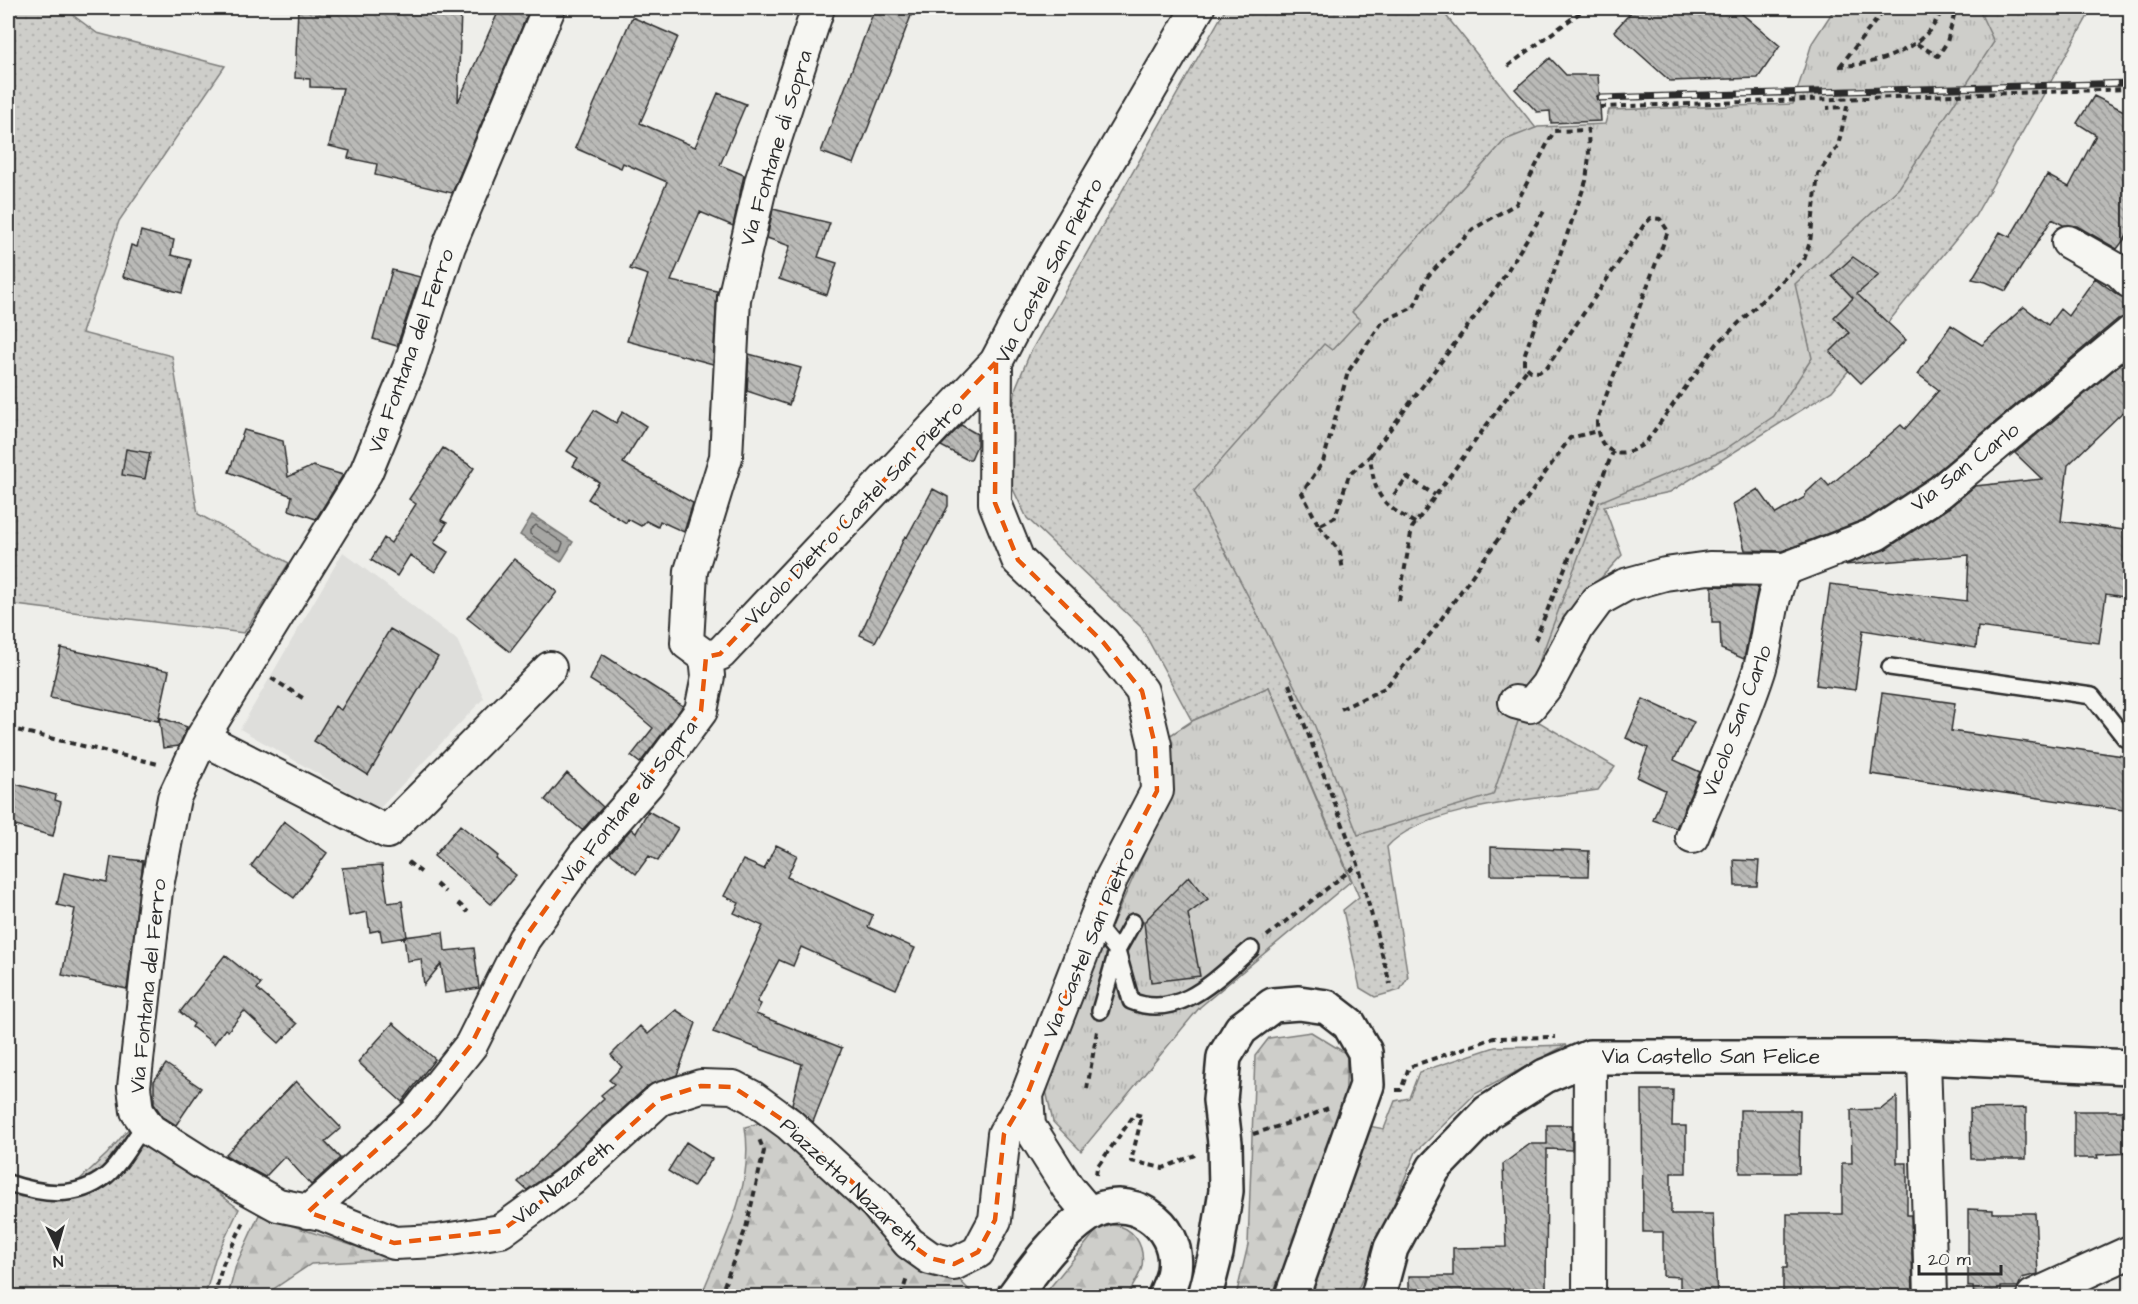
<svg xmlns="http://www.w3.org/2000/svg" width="2138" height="1304" font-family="'Architects Daughter',sans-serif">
	<defs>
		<pattern id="grass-dots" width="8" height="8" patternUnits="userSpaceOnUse" patternTransform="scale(1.5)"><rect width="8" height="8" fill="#cececa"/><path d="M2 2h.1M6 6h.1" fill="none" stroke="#b1b1ae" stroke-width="1.8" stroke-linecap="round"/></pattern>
		<pattern id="forest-firs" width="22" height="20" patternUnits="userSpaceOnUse" patternTransform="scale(1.5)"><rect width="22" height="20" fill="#cececa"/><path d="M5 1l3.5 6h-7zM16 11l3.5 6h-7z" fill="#b1b1ae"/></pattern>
		<pattern id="park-tufts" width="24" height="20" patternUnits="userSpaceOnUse" patternTransform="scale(1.5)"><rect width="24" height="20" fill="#cececa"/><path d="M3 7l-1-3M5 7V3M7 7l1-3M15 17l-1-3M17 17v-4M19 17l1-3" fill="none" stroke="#b1b1ae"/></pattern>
		<pattern id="water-ripples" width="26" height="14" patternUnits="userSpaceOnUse" patternTransform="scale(1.5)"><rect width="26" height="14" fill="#a6a6a3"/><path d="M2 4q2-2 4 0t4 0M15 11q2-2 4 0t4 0" fill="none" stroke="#878785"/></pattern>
		<pattern id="building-back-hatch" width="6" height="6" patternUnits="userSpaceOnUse" patternTransform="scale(1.5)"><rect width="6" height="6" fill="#babab7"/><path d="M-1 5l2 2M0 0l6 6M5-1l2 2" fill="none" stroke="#979795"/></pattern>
	</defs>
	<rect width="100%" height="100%" fill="#eeeeea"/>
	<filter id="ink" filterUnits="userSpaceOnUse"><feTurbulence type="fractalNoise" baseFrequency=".0167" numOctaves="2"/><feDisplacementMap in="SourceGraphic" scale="12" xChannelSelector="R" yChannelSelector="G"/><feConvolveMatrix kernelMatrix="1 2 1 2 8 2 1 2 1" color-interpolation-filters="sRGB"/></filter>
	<g filter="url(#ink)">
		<path fill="#dededb" d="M343,552l114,88 27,58 -105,111 -139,-80z"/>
		<path fill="url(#grass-dots)" stroke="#7c7c7a" stroke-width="1.5" d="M8,8h55l34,25 128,33 -106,155 -37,112 90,23 26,158 91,49 -45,70 -236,-29z
			M1226,8h214l99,124 269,-14 59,-110h192l30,6 -114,202 -143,175 -162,101 -66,14 18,49 -44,48 -49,113 86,51 -17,23c-54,8 -176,16 -211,57l21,130 -8,13 -25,7 -15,-9 -17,-78 16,-13 -90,-210 -77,34 -51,-94 -114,-109 -15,-31 -2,-56 6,-44 14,-34z
			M1566,1045l-91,49 -59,58 -61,144h-50l64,-170 15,3 11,-28 14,-3 10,-26 76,-25z
			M131,1126l108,83 -24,50 -10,37h-197v-122l39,13 27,-2 33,-31z"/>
		<path fill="url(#forest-firs)" stroke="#7c7c7a" stroke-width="1.5" d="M1311,1032l36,22 -2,59 -62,183h-47l12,-51 7,-189 14,-18z
			M785,1116l50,37 140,143h-274c21,-53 54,-109 44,-169z
			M259,1215l135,44 -83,5 -48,32h-35l8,-31z
			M1112,1225c21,1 33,20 30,41 -2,10 -10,21 -15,30h-84l54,-66z"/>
		<path fill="url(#park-tufts)" stroke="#7c7c7a" stroke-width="1.5" d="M1835,8h143l16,34 -95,146 -104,96 17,74 -38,58 -50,34 -125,52 -70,187 -36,106 -135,40 -44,-111 -120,-233 130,-147 8,6 28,-30 -8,-8 153,-172 33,-13 67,-3 4,-14 184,-6 19,-61z
			M1269,687l82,194 -151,126 -119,144 -28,-29 -10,-45 118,-261 8,-80 23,-15z"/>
		<path fill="url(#water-ripples)" stroke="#757573" stroke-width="1.5" d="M532,515l41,27 -12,20 -41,-27z"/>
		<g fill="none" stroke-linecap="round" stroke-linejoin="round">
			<path stroke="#5c5c5b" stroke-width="1.5" d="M536,525l27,18 -3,8 -3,1 -27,-18v-4z"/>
		</g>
		<path fill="url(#building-back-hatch)" stroke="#2b2b2b" stroke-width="1.5" d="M298,8h163l-3,94 42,-94h30l-78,185 -77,-18 2,-11 -29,-6 2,-7 -21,-5 14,-58 -33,-1v-8l-15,-1z
			M875,8h39l-60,156 -33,-12z
			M1635,8h100l45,38 -22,32 -88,3 -56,-50z
			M632,17l46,20 -38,86 55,24 23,-54 28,11 -26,61 24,10 -11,51 -33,-14 -29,69 46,10 -4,73 -86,-23 21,-66 -18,-6 37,-87 -44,-19 -2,5 -46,-20z
			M1550,58l16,17h32l3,46 -50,2 -1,-12 -13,1 -22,-23z
			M2094,96l36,18v118l-13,17 -40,-23 -14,-1 -11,-6 -46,72 -20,-9 -14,-3 28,-47 10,5 37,-62 22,12 27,-52 -19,-12z
			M773,209l57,14 -12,34 19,6 -10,32 -48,-16 11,-33 -23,-8z
			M141,231l33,9 -3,15 20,5 -9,33 -59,-16 8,-32 6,2z
			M1853,257l26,18 -22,19 49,46 -45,43 -31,-31 19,-19 -15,-16 19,-19 -21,-22z
			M392,270l28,7 -23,69 -24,-7z
			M2095,278l23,17 12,4v17l-12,3 -189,159 -61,40 -86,33 -37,-1 -12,-46 25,-15 18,25 29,-17 1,-4 16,-15 7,8 72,-61 4,4 34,-39 -21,-16 33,-49 31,20 42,-38 24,18 12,-16 8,7z
			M749,354l52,14 -12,37 -42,-14z
			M2130,356v49l-62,60 -7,56 69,10v67l-24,-4 -7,49 -121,-16 -2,21 -113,-18 -8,60 -39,-5 14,-101 137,17 2,-46 -125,10 42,-16 64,-42 25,-21 67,-7 -27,-26z
			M594,410l22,13 7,-12 23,15 -23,37 70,40 -9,29 -24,-11 -2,6 -12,-6 -5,5 -13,-7 -2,4 -38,-24 11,-17 -26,-16 5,-8 -11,-7z
			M961,425l16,9v11l-6,14h-5l-25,-13z
			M244,430l39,11 5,36 25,-11 30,9 -27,44 -27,-9 3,-14 -63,-24z
			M443,448l31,20 -33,52 6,3 -13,20 14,9 -13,20 -25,-17 -13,21 -26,-16 13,-22 7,5 25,-39 -7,-5z
			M126,449l24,4 -5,26 -23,-4z
			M933,489l15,8v9l-73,136 -15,-7 45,-99 2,1z
			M514,559l43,33 -47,60 -43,-34z
			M1712,586l46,1 -14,72 -23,-10 -1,-27h-8z
			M390,629l48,28 -70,118 -54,-34 21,-35 6,4z
			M61,648l108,23 -10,46 28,10 -8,19 -16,2 -4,-31 -1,4 -108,-23z
			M602,654l81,52 -43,57 -9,-7 22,-28 -39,-33 -24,-15z
			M1882,693l73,10 -4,28 179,26v54l-259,-37z
			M1643,699l51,23 -20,38 26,12 -24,56 -23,-8 12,-30 -28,-13 11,-29 -22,-10z
			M567,773l36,34 -21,23 -37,-30z
			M8,782l48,13 -1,5 6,2 -8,34 -45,-12z
			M648,811l30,17 -20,33 -9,-5 -13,18 -26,-21 21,-24 5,4z
			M284,821l43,32 -33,45 -43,-32z
			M460,825l38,31 -2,3 20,16 -25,29 -57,-48z
			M776,845l21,10 -10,22 86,38 -5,12 47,21 -19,41 -95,-42 -8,19 -14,-6 -22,42 4,2 -5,10 86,34 -29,74 -21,-18 10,-40 -89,-32 50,-106 -29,-13 5,-10 -15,-7 19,-36 21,9z
			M1491,847l98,4 -1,25 -97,-1z
			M111,857l32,4 -16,128 -65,-14 13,-66 -18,-4 7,-32 43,9z
			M1734,860l25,1 -2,25h-22z
			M382,865l6,38 14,-2 5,36 -25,4 -2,-11 -10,2 -3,-20 -18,4 -7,-48z
			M1189,876l19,23 -20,15 12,62 -49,6 -7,-60z
			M443,932l2,19 29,-3 5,40 -34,5 -4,-29 -17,21 -3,-26 -14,2 -3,-24z
			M225,955l36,29 -4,5 40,35 -18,19 -35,-32 -16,20 -3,-2 -11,15 -22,-17 2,-3 -14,-12z
			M676,1010l20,13 -19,52 -29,11 -88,80 -33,24 -9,-8 86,-84 -3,-3 13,-11 -5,-4 13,-13 -11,-12 29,-29 8,8z
			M393,1023l42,36 -33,43 -44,-40z
			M166,1064l35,24 -25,37 -13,-8 -9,-13v-23z
			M296,1081l45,47 -16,14 15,16 -29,27 -26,-29 -20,21 -40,-22z
			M1642,1090h31l-1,36h14v47h-15v41h42l4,82h-37v-19l-17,-1v-44h-20z
			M1897,1097v66h10v52h4l2,81h-130v-28h4v-54h55v-51h10l-1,-53 30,-1z
			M2026,1108v51h-55l-1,-50z
			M1740,1110h60l-1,63h-59z
			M2074,1111h56v42l-33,2 1,3h-24z
			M1547,1125h25v25l-25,-1 -1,147h-137v-20h44v-28l53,-1 -3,-83 27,-20h17z
			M686,1142l26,17 -19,28 -25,-16z
			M1968,1209l25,1v3h42l3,61 -16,4 -4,9h-17v8l-27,1 -1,-9h-5z"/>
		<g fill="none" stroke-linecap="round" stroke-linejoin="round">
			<defs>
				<path id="lane" d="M1890,667l202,29 33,42 5,2
					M1094,923l23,28 14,50c48,20 86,-23 120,-52
					M1100,1011l17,-60 16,-29
					M8,1183c33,11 68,17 98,-7 16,-13 26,-36 40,-52"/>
				<path id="street" d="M549,8l-100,238 -40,122 -43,104 -164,266 -28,60 -18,93 -22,196 3,24 13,19 52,33 76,42 44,9 72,29 44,-2 63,-10 70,-51 89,-81 41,-13 32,1 19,10 37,27 87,80 33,39 21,15 24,6 24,-12 17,-32 9,-86 23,-39
					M2068,242l51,29 11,11
					M706,657l-19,-14 4,-72 35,-114 8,-158 28,-120 56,-171
					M706,657l14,-3 276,-292
					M1515,702l15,4 17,-21 31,-58 20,-27 27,-15 40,-11 44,-6 76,1 91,-35 64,-42 190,-159
					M202,738l185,94 163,-164
					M1692,837c22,-55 49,-110 67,-166 10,-31 10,-75 26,-102
					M1924,1057l7,239
					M308,1212l109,-99 54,-68 53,-106 61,-85 62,-70 54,-73 7,-35 -2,-19
					M1090,1214l-22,-26 -39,-62 -2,-31 84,-216 46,-88 -2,-46 -13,-54 -39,-49 -85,-82 -23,-57 1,-141 48,-91 154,-263
					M1589,1296l1,-239
					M2033,1296l97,-44"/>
				<path id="secondary" d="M1014,1296c22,-30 43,-60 74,-81 39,-26 93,8 86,55 -1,9 -6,18 -9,26
					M1205,1296l11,-43 10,-62 -1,-48 -5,-43 4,-43 17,-28 32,-24 26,-2 28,4 22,17 16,28 2,33 -75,211
					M1378,1296l13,-48 43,-80 54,-56 57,-36 45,-19h334l206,10"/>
			</defs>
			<use href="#lane" stroke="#2b2b2b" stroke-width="20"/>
			<use href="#street" stroke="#2b2b2b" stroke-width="36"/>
			<use href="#secondary" stroke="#2b2b2b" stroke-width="38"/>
			<path stroke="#2b2b2b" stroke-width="4" stroke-dasharray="6 4.5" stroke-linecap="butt" d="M1783,8h1
				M1917,44l21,12 9,-14 9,-34
				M1508,66l78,-58
				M1839,66c39,-1 91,-18 103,-58
				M1840,66l46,-58
				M1600,107l530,-18
				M1370,456l128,-170 48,-78
				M1394,495l13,-18 28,18
				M1415,523c-35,-20 -40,-26 -45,-67l-21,19 -14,42 -16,9 -17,-33 21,-31 25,-90 35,-51 31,-14 14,-31 45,-47 43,-25 38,-73 34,-1 1,26 -3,25 -62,175v9l7,6 8,1 8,-5 97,-142 7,-7 9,1 8,12 -71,189c-1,33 24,42 49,22l71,-98 87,-84 6,-18 8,-68 20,-28 9,-39 -20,1
				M1319,526l21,26 3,19
				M1399,601l13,-73 116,-160
				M1535,640l78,-188
				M271,678l35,22
				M1289,684l69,180 32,120
				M1341,709l44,-21 47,-56 138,-194 27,-7
				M8,728l150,36
				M408,862l14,11
				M436,884l9,8
				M458,903l10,9
				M1267,936l91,-72
				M1087,1089l10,-58
				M1396,1090h5l8,-23 85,-29 62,-1
				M1253,1134l52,-16 23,-10
				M1096,1175l1,-8 38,-53 7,2 -11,45 32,7 32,-13
				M214,1296l9,-32 22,-44
				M720,1296l26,-68 18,-77 -5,-12
				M901,1296l6,-18"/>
			<use href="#lane" stroke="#f6f6f2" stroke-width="15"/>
			<use href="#street" stroke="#f6f6f2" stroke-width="32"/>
			<use href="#secondary" stroke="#f6f6f2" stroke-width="33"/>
			<defs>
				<path id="rail" d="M1599,98l531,-15"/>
			</defs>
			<use href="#rail" stroke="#2b2b2b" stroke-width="7"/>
			<use href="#rail" stroke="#f6f6f2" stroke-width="4.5" stroke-dasharray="14" stroke-linecap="butt"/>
		</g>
	</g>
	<path fill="none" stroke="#e8590c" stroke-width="4.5" stroke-dasharray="12 8" stroke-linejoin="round" d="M996,362l-1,141 23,57 85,82 39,49 13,54 2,46 -46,88 -84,216 -23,39 -9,86 -17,32 -24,12 -24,-6 -21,-15 -33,-39 -87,-80 -56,-37 -32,-1 -41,13 -89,81 -70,51 -107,12 -86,-31 109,-99 54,-68 53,-106 61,-85 116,-143 5,-54 14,-3z"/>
	<g text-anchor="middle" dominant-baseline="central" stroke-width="6" stroke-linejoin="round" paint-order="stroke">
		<g font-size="21" fill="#2b2b2b" stroke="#f6f6f2">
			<text transform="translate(776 148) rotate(-73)">Via Fontane di Sopra</text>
			<text transform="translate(1049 271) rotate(-62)">Via Castel San Pietro</text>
			<text transform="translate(411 351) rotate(-70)">Via Fontana del Ferro</text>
			<text transform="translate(1965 467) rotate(-38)">Via San Carlo</text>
			<text transform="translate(854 513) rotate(-46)">Vicolo Dietro Castel San Pietro</text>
			<text transform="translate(1737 721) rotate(-69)">Vicolo San Carlo</text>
			<text transform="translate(629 802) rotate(-51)">Via Fontane di Sopra</text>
			<text transform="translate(1089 943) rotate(-67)">Via Castel San Pietro</text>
			<text transform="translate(148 986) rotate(-84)">Via Fontana del Ferro</text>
			<text x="1711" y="1056">Via Castello San Felice</text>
			<text transform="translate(563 1182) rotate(-39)">Via Nazareth</text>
			<text transform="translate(850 1184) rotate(43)">Piazzetta Nazareth</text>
		</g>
	</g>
	<rect width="2138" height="1304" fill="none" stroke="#f6f6f2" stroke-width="30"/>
	<rect x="15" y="15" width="2108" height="1274" fill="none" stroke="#2b2b2b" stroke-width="2" filter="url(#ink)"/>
	<g transform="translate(57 1247) rotate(175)" stroke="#f6f6f2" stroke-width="4.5" paint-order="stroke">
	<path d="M0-4.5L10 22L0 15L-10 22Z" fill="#2b2b2b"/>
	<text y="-9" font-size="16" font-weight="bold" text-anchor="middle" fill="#2b2b2b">N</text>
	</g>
	<path d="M1919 1265v9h82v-9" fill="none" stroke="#2b2b2b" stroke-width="3"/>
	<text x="1928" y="1265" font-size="18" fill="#2b2b2b" stroke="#f6f6f2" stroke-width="4.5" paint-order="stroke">20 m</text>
</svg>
